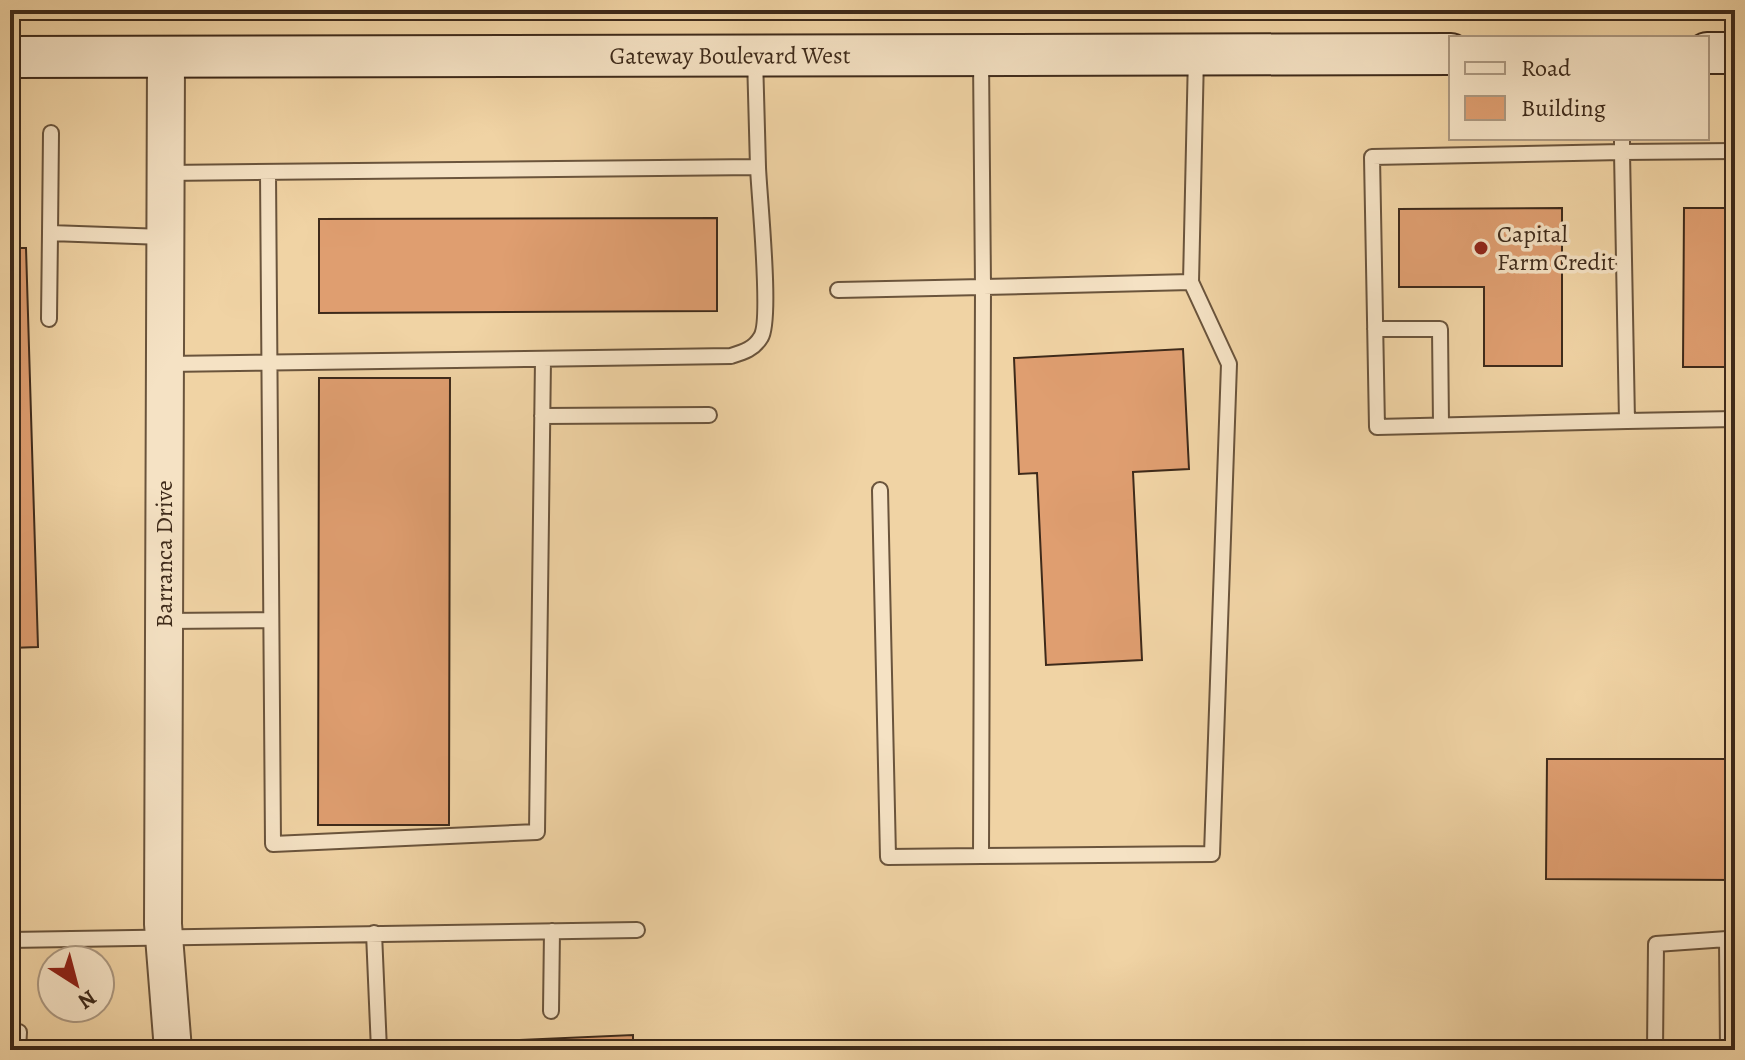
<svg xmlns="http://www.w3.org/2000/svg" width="1745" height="1060" font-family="Alegreya,serif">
	<rect width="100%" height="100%" fill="#f0d3a4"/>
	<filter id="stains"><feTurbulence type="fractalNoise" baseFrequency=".0025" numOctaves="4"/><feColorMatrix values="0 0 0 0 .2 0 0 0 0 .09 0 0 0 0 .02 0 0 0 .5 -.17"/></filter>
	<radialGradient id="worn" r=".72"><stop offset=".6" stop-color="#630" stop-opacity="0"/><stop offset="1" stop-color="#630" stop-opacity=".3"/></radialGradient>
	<path fill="#df9e70" stroke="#3e2a1a" stroke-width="2" d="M1562,208v158h-78v-79h-85v-78z
		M1684,208h51v159h-52z
		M717,218v93l-398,2v-94z
		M10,248h16l12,399 -28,1z
		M1183,349l6,120 -56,3 9,188 -96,5 -9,-192 -18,1 -5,-116z
		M319,378h131l-1,447h-131z
		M1547,759h188v121l-189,-1z
		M633,1035v15h-231v-5z"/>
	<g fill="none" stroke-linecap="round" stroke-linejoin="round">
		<defs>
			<path id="service" d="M981,58l2,229 208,-5 5,-227
				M51,133l-1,100 114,4
				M1622,138v14l-250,5 5,270 250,-6
				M1735,151l-113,1 5,269 108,-2
				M165,173l593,-6 -3,-110
				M268,173l5,671 264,-12 6,-473
				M838,290l145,-3 -2,569 231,-2 17,-490 -38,-82
				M49,319l1,-86
				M1375,329h65l1,96
				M167,364l564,-8c13,-4 23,-7 30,-19 11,-17 -2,-142 -3,-170
				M542,416l167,-1
				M880,490l8,367 93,-1
				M164,621l107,-1
				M374,933l5,117
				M10,940l627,-10
				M551,1011l1,-80
				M10,1032h9l-1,18
				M1655,1050l1,-106 71,-5 1,111"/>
			<path id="tertiary" d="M166,58l-3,866 10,126"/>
			<g id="secondary">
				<path d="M1707,53h28"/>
				<path id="s1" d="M10,57l1441,-3"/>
			</g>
		</defs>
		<use href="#service" stroke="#6a543c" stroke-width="18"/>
		<use href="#tertiary" stroke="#6a543c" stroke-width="40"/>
		<use href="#secondary" stroke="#3e2a1a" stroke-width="44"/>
		<use href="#service" stroke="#f5e2c4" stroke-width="14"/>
		<use href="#tertiary" stroke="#f5e2c4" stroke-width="36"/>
		<use href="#secondary" stroke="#f5e2c4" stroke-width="40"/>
	</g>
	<circle fill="#8f2418" stroke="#f5e2c4" stroke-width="3" cx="1481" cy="248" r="8"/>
	<g text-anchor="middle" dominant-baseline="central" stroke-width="7" stroke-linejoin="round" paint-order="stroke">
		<g font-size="24" fill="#3e2a1a" stroke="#f5e2c4">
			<text stroke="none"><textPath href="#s1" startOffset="720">Gateway Boulevard West</textPath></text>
			<text transform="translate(164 554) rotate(-90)">Barranca Drive</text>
		</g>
		<g font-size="24" fill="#3e2a1a" stroke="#f5e2c4" text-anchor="start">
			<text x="1497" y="234">Capital<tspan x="1497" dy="28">Farm Credit</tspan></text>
		</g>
	</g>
	<rect width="1745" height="1060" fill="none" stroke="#f0d3a4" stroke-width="40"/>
	<rect x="12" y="12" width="1721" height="1036" fill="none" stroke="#3e2a1a" stroke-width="4"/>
	<rect x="20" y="20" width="1705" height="1020" fill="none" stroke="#3e2a1a" stroke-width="2"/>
	<rect x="1449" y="36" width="260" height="104" fill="#f5e2c4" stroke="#ac9880" stroke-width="2"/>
	<rect x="1465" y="62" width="40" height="12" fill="#f5e2c4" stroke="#ac9880" stroke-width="2"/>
	<text x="1521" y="76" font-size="24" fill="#3e2a1a">Road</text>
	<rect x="1465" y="96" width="40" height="24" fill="#df9e70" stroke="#ac9880" stroke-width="2"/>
	<text x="1521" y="116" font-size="24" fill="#3e2a1a">Building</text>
	<g transform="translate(76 984) rotate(144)"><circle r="38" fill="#f5e2c4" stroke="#ac9880" stroke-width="2"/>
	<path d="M0-6L14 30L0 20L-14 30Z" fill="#8f2418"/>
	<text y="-12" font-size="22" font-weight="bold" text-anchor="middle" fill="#3e2a1a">N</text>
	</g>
	<rect width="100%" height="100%" filter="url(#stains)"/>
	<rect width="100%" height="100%" fill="url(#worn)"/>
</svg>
